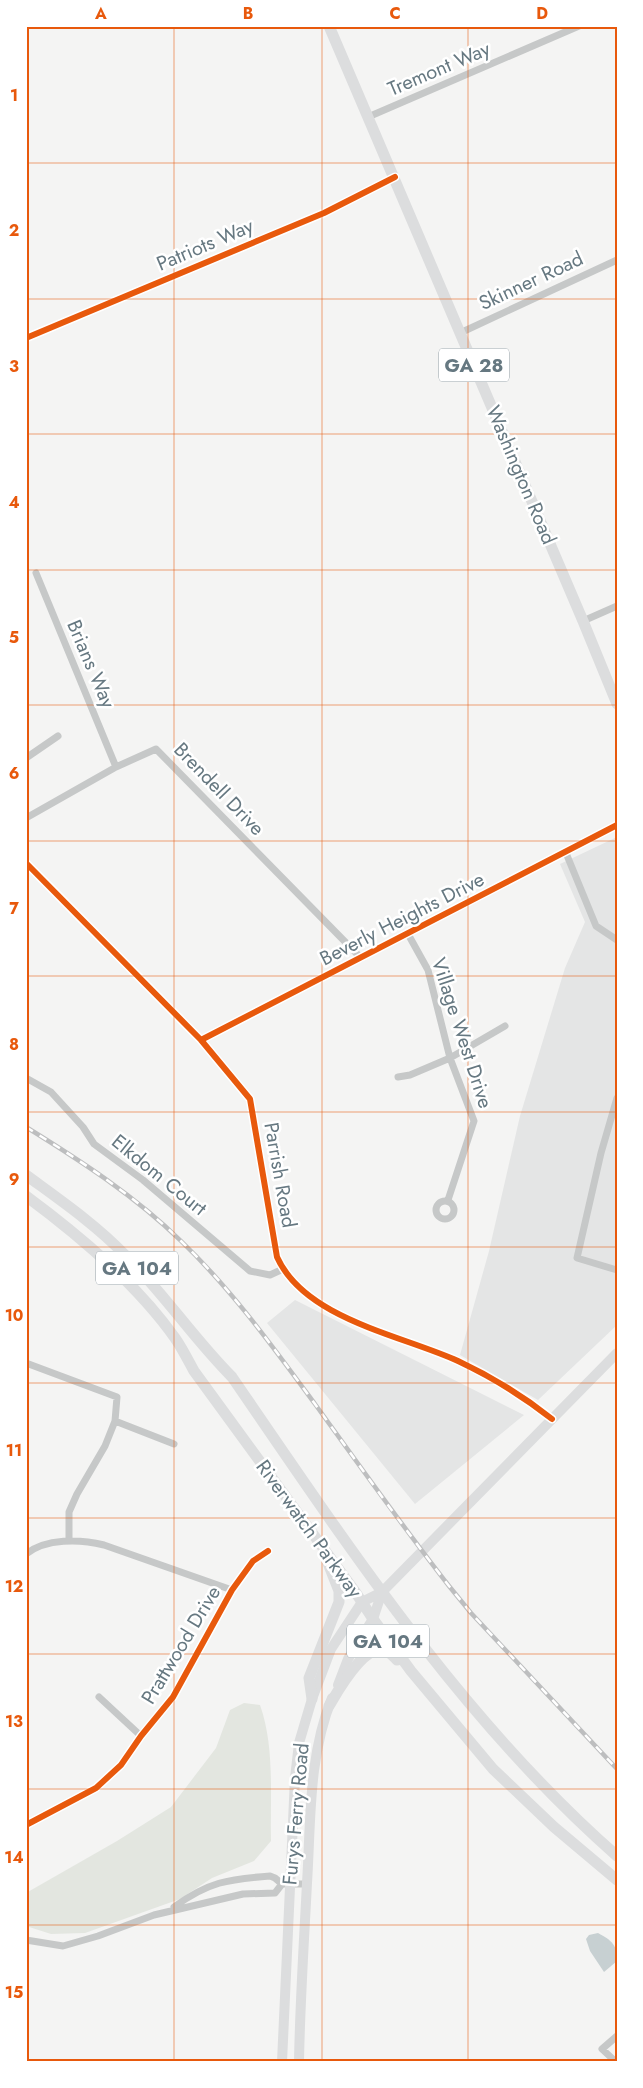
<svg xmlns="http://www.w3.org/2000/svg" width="643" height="2088" font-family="Jost,sans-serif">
	<rect width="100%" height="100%" fill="#f4f4f3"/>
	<path fill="#e4e5e5" d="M617,837v488l-79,75 -78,-45 29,-104 31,-135 45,-148 20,-46 -25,-58z
		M295,1300l229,115 -109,89 -148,-181z"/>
	<path fill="#e3e6e0" d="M244,1703l16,2c15,42 10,92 11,136l-17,20 -42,17 -32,21 -95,34 -34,1 -25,-8v-33l91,-52 54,-34 45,-59 14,-38z"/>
	<path fill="#c7d0d2" d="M598,1933c14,8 19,11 19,28l-13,11 -14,-21 -4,-12 3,-4z"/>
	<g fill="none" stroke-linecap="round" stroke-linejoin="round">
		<path stroke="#c6c8c8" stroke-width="7" d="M368,117l211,-91
			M460,333l157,-73
			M26,338l298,-125 71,-36
			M36,573l80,194
			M583,621l34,-15
			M26,758l32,-22
			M26,818l90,-51 40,-18 205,209
			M566,853l30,73 21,14
			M26,863l175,177 49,59 27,158c28,62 124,78 181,104 34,16 65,35 94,58
			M408,934l20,36 22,88 24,63 -26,79
			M201,1040l416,-215
			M398,1077l12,-2 40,-17 55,-32
			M26,1078l25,14 32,35 11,17 49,36 107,91 20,4 13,-6
			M617,1098l-16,55 -24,105 40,12
			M436 1210a9 9 0 1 1 18 0a9 9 0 1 1-18 0Z
			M26,1363l91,34 -2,24 -10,25 -28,48 -8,18v28
			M115,1421l59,23
			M26,1554c20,-16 54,-15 78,-9l128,45
			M99,1697l42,39
			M26,1825l70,-37 25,-23 20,-29 32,-39 59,-107 21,-29 15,-10
			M174,1907c34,-25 54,-28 96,-31l5,2 7,6h25
			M26,1940l37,6 35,-10 56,-21 89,-21 32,-1 7,-9
			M616,2062l-14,-13 15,-13"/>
		<path stroke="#dcddde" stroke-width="10" d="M338,1685l10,-26 25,-40 9,-27
			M282,2062l13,-284 4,-35 13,-44 19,-50 31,-47 20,-10 235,-239
			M299,2062c1,-60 5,-120 8,-179 4,-62 1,-126 25,-185"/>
		<path stroke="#dcddde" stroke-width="11" d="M329,26l254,595 34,83
			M26,1175c34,25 69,49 98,79 39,38 69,84 108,123 116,169 230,343 385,479
			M26,1196c54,40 110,87 149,142 7,10 13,22 19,33l162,222 17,26 38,52 82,98 61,58 63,53
			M312,1699l-3,-21 30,-76v-11l-13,-33
			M329,1706c9,-15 34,-61 55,-56 5,1 9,6 13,10"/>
		<defs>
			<path id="rail" d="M26,1127c55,34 109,69 155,114 51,49 92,106 134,163 44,61 88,123 134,182l22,27 146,156"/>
		</defs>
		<use href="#rail" stroke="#bdbebf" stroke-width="4.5"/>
		<use href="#rail" stroke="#fff" stroke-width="2.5" stroke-dasharray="8" stroke-linecap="butt"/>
		<defs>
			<path id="cycleway" d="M26,338l298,-125 71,-36
				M26,863l175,177 49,59 27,158c28,62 124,78 181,104 34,16 65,35 94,58
				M201,1040l416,-215
				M26,1825l70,-37 25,-23 20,-29 32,-39 59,-107 21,-29 15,-10"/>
		</defs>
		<use href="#cycleway" stroke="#fff" stroke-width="9"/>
		<use href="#cycleway" stroke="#e8590c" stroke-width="6"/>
	</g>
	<path fill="none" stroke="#e8590c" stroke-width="1" stroke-opacity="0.55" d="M174,26v2036M322,26v2036M468,26v2036M26,163h591M26,299h591M26,434h591M26,570h591M26,705h591M26,841h591M26,976h591M26,1112h591M26,1247h591M26,1383h591M26,1518h591M26,1654h591M26,1789h591M26,1925h591"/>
	<g text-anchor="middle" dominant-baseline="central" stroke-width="5" stroke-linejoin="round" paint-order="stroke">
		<g fill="#fff" stroke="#94a0a7" stroke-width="1">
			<rect x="439" y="348.5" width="70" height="33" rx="4"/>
			<rect x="96" y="1251.5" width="82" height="33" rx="4"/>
			<rect x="347" y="1624.5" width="82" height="33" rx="4"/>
		</g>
		<g font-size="19" font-weight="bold" fill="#667881">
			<text x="474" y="365">GA 28</text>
			<text x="137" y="1268">GA 104</text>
			<text x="388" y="1641">GA 104</text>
		</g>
		<g font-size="20" fill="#667881" stroke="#fff">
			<text transform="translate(439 69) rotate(-23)">Tremont Way</text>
			<text transform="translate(205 245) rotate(-23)">Patriots Way</text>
			<text transform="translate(531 281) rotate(-25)">Skinner Road</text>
			<text transform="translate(521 475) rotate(67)">Washington Road</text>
			<text transform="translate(91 664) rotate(67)">Brians Way</text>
			<text transform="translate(219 789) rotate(46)">Brendell Drive</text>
			<text transform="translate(402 919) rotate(-27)">Beverly Heights Drive</text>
			<text transform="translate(462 1033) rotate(72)">Village West Drive</text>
			<text transform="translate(159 1175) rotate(39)">Elkdom Court</text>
			<text transform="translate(280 1175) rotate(80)">Parrish Road</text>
			<text transform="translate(309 1529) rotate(54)">Riverwatch Parkway</text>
			<text transform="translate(181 1645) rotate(-59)">Prattwood Drive</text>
			<text transform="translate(296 1814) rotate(-85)">Furys Ferry Road</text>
		</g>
	</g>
	<rect width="643" height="2088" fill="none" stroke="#ffffff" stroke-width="55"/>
	<rect x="28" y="28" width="588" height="2032" fill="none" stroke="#e8590c" stroke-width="2"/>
	<g font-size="16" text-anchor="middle" font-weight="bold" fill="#e8590c">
		<text x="101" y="19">A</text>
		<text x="248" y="19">B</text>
		<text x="395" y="19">C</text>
		<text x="542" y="19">D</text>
		<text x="14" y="101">1</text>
		<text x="14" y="236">2</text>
		<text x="14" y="372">3</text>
		<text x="14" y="508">4</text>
		<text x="14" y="643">5</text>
		<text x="14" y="779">6</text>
		<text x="14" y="914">7</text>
		<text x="14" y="1050">8</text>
		<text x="14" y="1185">9</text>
		<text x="14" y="1321">10</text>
		<text x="14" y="1456">11</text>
		<text x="14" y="1592">12</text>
		<text x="14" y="1727">13</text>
		<text x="14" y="1863">14</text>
		<text x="14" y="1998">15</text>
	</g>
</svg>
